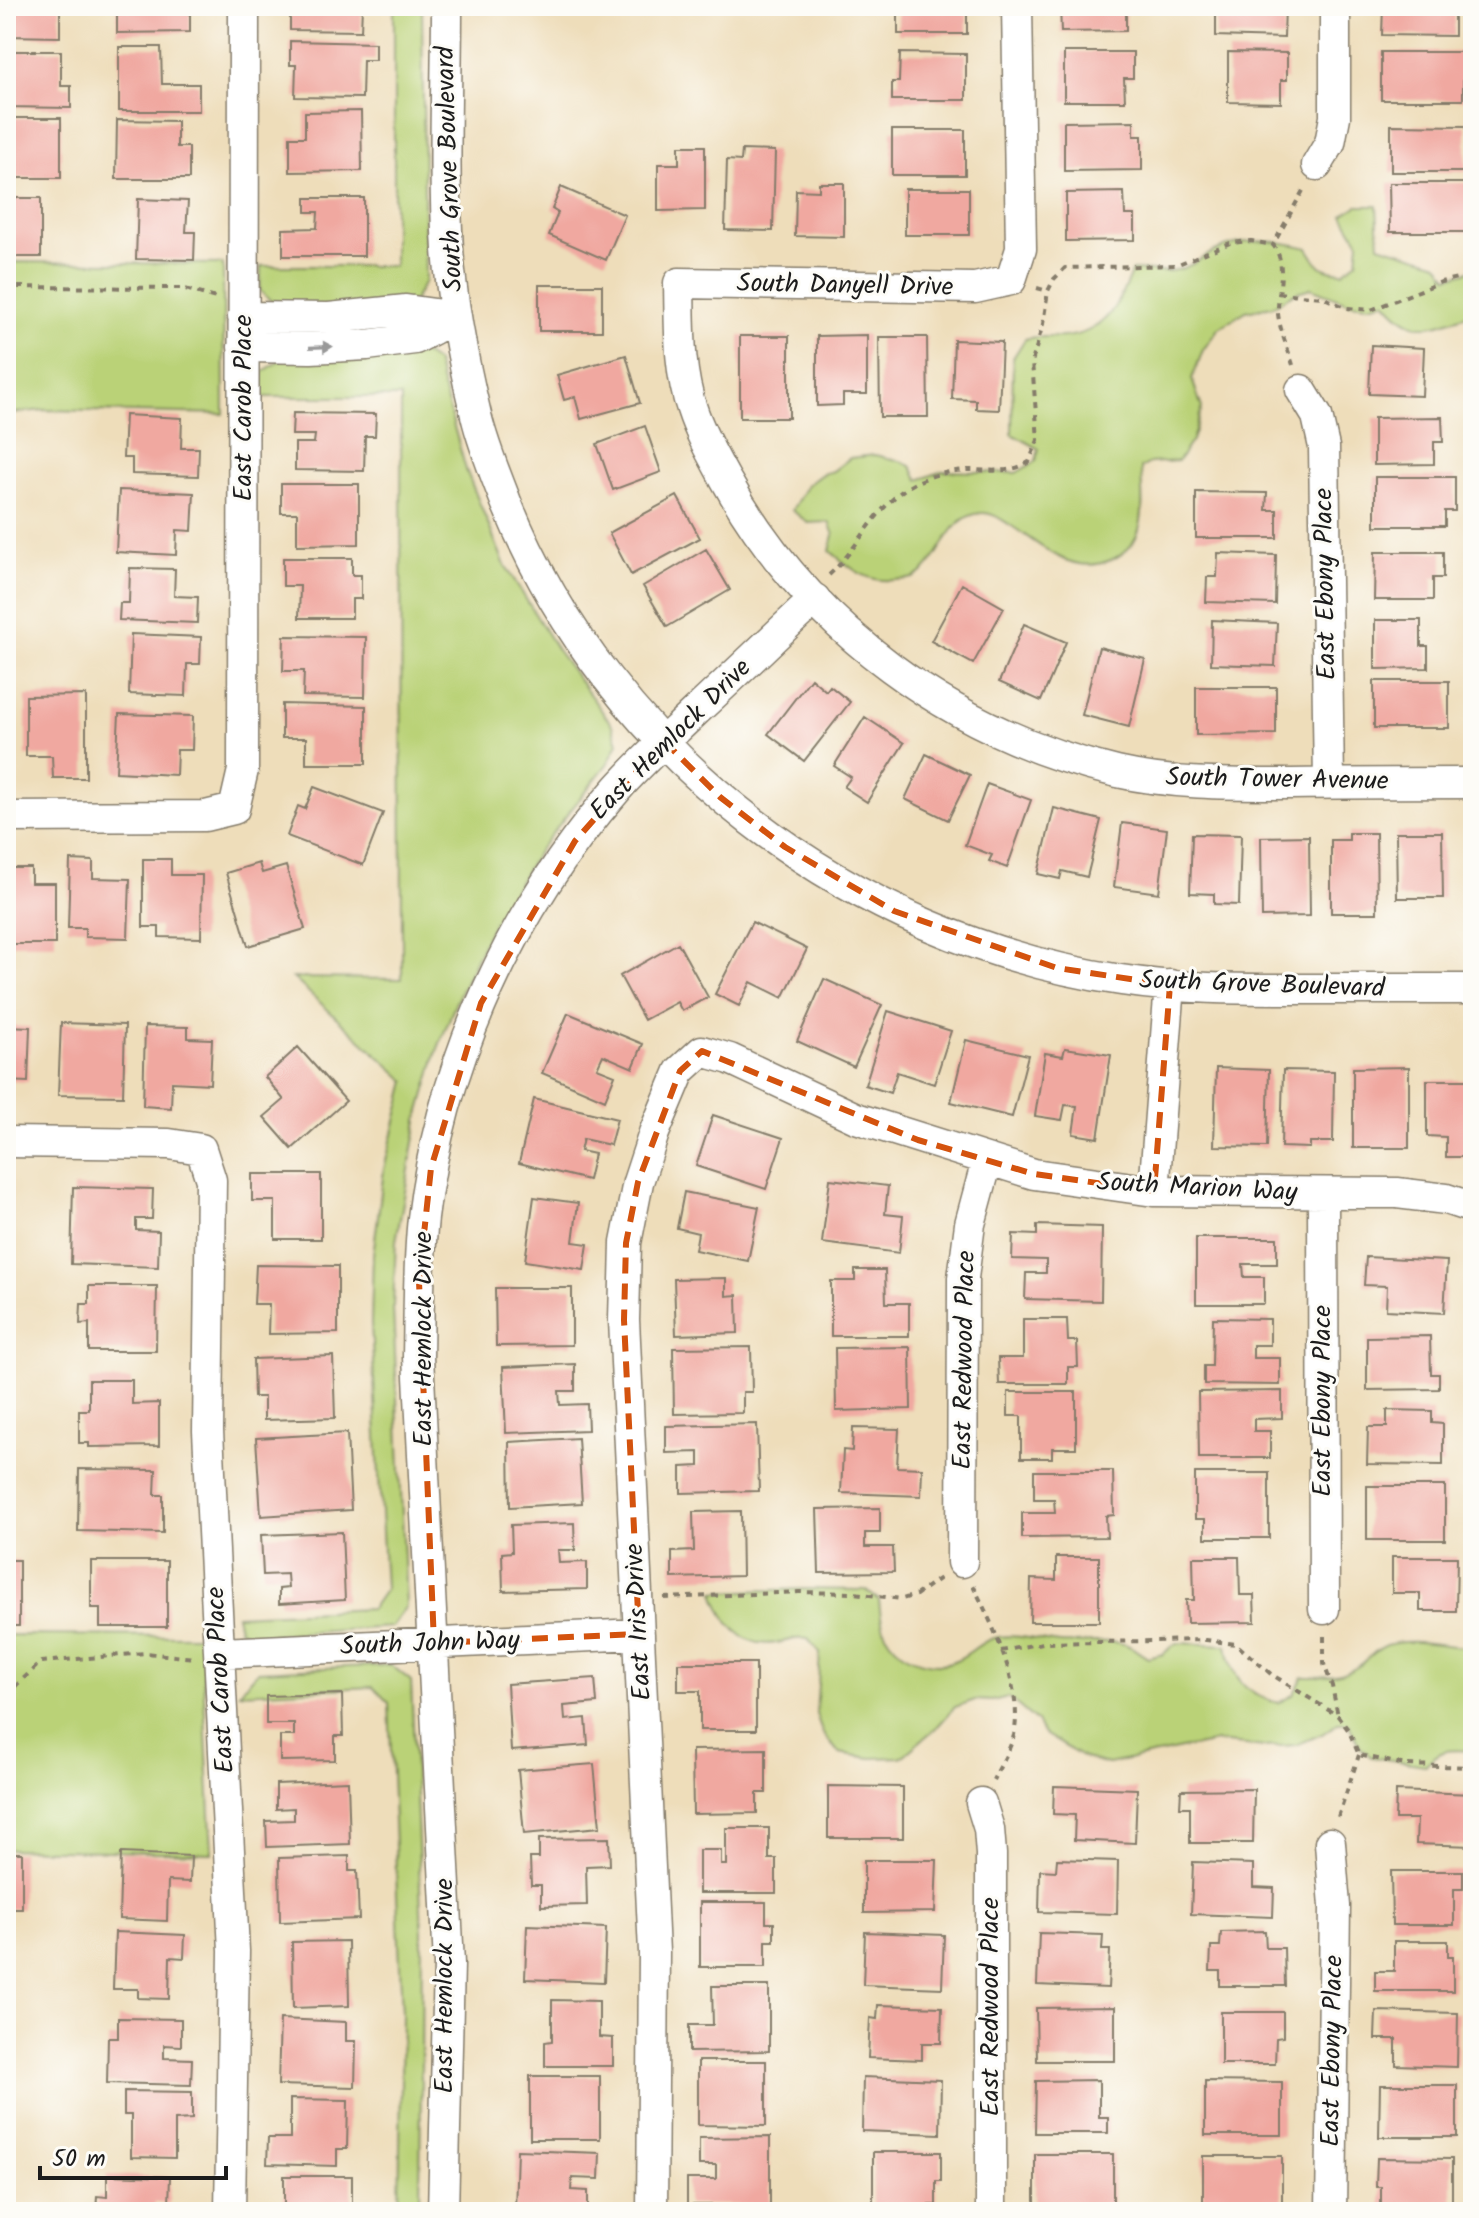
<svg xmlns="http://www.w3.org/2000/svg" width="1479" height="2218" font-family="Kalam,sans-serif">
	<rect width="100%" height="100%" fill="#fdfcf7"/>
	<filter id="ink" filterUnits="userSpaceOnUse"><feTurbulence type="fractalNoise" baseFrequency=".0125" numOctaves="2"/><feDisplacementMap in="SourceGraphic" scale="16" xChannelSelector="R" yChannelSelector="G"/><feConvolveMatrix kernelMatrix="1 2 1 2 8 2 1 2 1" color-interpolation-filters="sRGB"/></filter>
	<filter id="wash" filterUnits="userSpaceOnUse"><feTurbulence type="fractalNoise" baseFrequency=".006" numOctaves="4" result="noise"/><feDisplacementMap in="SourceGraphic" scale="32" xChannelSelector="R" yChannelSelector="G"/><feGaussianBlur stdDeviation="1.8" result="paint"/><feColorMatrix in="noise" values="0 0 0 0 0 0 0 0 0 0 0 0 0 0 0 0 0 1.4 0 .05"/><feComposite in="paint" operator="in"/></filter>
	<g filter="url(#wash)">
		<rect width="100%" height="100%" fill="#eeddba"/>
		<path fill="#bad277" stroke="#6b774a" stroke-width="2" d="M394,6h28l3,275 -12,21 -130,9 -23,-20 1,-25h133z
			M1357,206h20l2,39 60,18 9,14 25,-7v43c-41,12 -55,27 -88,-12l-15,4 -20,-2 -39,-15 -14,4 -25,14 -26,5 -28,18 -15,21 -11,29 10,29 -10,32 -14,21 -28,2 -9,5c1,34 9,74 -28,91 -40,19 -70,-13 -103,-34 -8,-5 -18,-13 -28,-12 -37,2 -40,53 -69,65 -6,2 -13,1 -19,2 -27,3 -44,-12 -64,-29l4,-16 -5,-13 -21,1 -16,-13 15,-25 15,-11 11,-3 17,-13 25,-3 28,7 8,4 8,14 23,-9 74,2 20,-12 3,-12 -27,-15 1,-76 12,-19c13,-4 25,-1 38,-2 42,-3 56,-33 69,-67 14,0 30,3 44,0 16,-3 25,-12 39,-19 29,-14 63,-11 93,-3 12,19 11,22 35,24l14,-11 2,-19 -16,-27z
			M6,262l217,2 1,150 -180,-4 -38,4z
			M416,348l20,14 30,108 38,93 53,87 55,75 6,18 -10,20 -69,87 -48,77 -35,75 -19,49 -18,64 -23,126 -3,66 13,299 -14,21 -142,9 -11,-7 -3,-14 135,-6 14,-20 -14,-266 2,-68 11,-86 22,-88 -113,-103 109,1 -1,-582h-139l1,-25 20,-14z
			M803,1589l62,1 14,10c1,13 3,31 11,41 14,19 45,29 66,19 15,-6 26,-21 43,-23 20,-3 40,4 61,6 20,2 47,-5 67,2 7,3 14,9 21,13l15,-4 13,-11 51,2c4,33 19,49 51,58l15,-8 10,-18c17,0 39,0 54,-10 12,-7 16,-17 30,-22 28,-9 57,3 86,2v104c-24,-1 -29,-4 -48,14l-54,-8 -11,-10 -12,-24h-10l-16,11 -26,11 -31,2 -49,-5 -108,22 -24,-6 -41,-25 -6,-11 -29,-25 -16,4 -17,-1 -20,7 -17,19 -36,31 -31,1 -32,-5 -16,-19 -7,-20 4,-61 -12,-14c-13,-2 -19,2 -32,4 -34,6 -53,-22 -62,-51z
			M6,1635l195,1 11,217 -206,-4z
			M391,1665l20,16 11,252 -2,279h-21l3,-198 -13,-311 -16,-16 -134,6 19,-22z"/>
		<g id="blocks">
			<path fill="#f0a8a0" d="M6,6h54v31l-54,-1z
				M117,6h73v26l-73,1z
				M290,6h72l-1,25 -71,-1z
				M898,6h69v28h-69z
				M1060,6h66v25l-65,1z
				M1227,6h58l-1,32 -68,-2v-24h11z
				M1383,6h71v30l-72,-1z
				M290,41l85,2v17h-12l-1,38 -67,-1 1,-32h-6z
				M119,47h42l1,37h37v27h-80z
				M6,51h55v35h10v22l-65,-1z
				M1064,52h69v26h-9l1,23h-61z
				M1228,52l59,1v27h-6v23l-53,-1z
				M1381,52h82v48h-82z
				M900,53l66,1v46h-74v-18h7z
				M361,111l1,60 -72,1v-35h15v-25z
				M6,118h55v60h-54z
				M117,120l60,1v26h12v32h-73z
				M1134,121v15h8v34l-78,1v-49z
				M1391,125l75,1v46h-75z
				M892,130h73v45h-73z
				M679,146h26v64l-47,1v-47h21z
				M742,150l33,1 -2,80 -48,-1 2,-70 14,1z
				M819,183h25v54l-49,-1 1,-46 23,1z
				M1389,183h84v49h-83z
				M561,187l64,28 -19,45 -57,-25 9,-22 -6,-4z
				M905,189h64v46h-64z
				M1124,192l1,23h10v25l-69,1v-48z
				M6,198h35v59h-35z
				M306,198h58v58h-81v-27l34,-1 1,-16h-12z
				M138,199l50,2 -2,31h9l-1,28 -58,-1z
				M539,285h63v46h-63z
				M867,335v59h-24v11l-26,1v-70z
				M740,336h49v82h-49z
				M879,337h48l1,80h-48z
				M954,340l48,2 -3,68 -23,-1v-9l-24,-1z
				M1371,345l53,3 -2,48 -53,-2z
				M626,355l14,48 -59,16 -6,-22 -11,3 -7,-25z
				M293,413l83,1 -1,22h-10l-1,35 -69,-1v-27h19l1,-8h-23z
				M125,415l57,3 -1,30h18l-1,28 -66,-2v-16h-9z
				M1442,417l1,25h-9v22l-60,1v-47z
				M645,426l16,46 -48,18 -16,-46z
				M1375,477h80v34h-10v15h-70z
				M281,484h78v60l-62,1v-32h-16z
				M119,490l75,3 -2,38 -15,-1 -1,25 -60,-3z
				M1196,492l71,1 -1,17h11v28h-81z
				M677,496l23,42 -69,37 -22,-42z
				M706,549l24,41 -63,37 -24,-41z
				M1375,552h68v26h-10v22h-59z
				M1218,553l58,2 -1,49 -69,-2 1,-25h10z
				M283,558h69v17h9v24h-9v19h-53l1,-32h-17z
				M130,568l45,1 -1,27 24,1 -1,26 -78,-3 1,-17h9z
				M962,584l42,24 -31,56 -42,-23z
				M1212,620l65,3 -2,43 -64,-2z
				M1375,620h46v26h7v22l-53,1z
				M1024,624l42,18 -25,59 -42,-19z
				M131,634l70,3 -1,27h-13l-1,32 -57,-2z
				M284,636l82,1 -1,60 -62,-1 1,-25h-21z
				M1099,647l46,12 -16,68 -47,-12z
				M811,678l15,13 4,-5 20,16 -46,59 -36,-27z
				M1374,681h75v47h-75z
				M1196,687h80v47l-80,1z
				M86,695v83h-33l-1,-22h-26v-60z
				M6,703h6v65h-6z
				M282,704l84,2v58h-60v-26h-24z
				M119,714l74,2 -1,34h-15l-1,25 -60,-3z
				M865,717l39,26 -37,59 -23,-15 7,-10 -17,-11z
				M926,754l44,21 -22,45 -43,-21z
				M987,784l44,16 -24,68 -18,-7 3,-6 -27,-10z
				M314,787l69,26 -20,52 -76,-29 11,-30 7,3z
				M1054,808l47,12 -14,57 -25,-6 -2,8 -22,-5z
				M1122,823l45,6 -8,64 -45,-6z
				M1396,832h46l1,66h-46z
				M1349,833h27l1,80h-46v-73h18z
				M1192,834l49,1 -2,70 -25,-1v-10l-24,-1z
				M1309,836l1,80 -48,1 -1,-80z
				M143,859h28v16h31l-1,63 -42,-1v-10h-16z
				M70,860l23,1v17l37,1 -2,59 -43,-1v-9h-17z
				M259,863l3,10 24,-7 19,63 -57,17 -22,-73z
				M6,868h25v15h24v61h-49z
				M752,922l55,27 -24,49 -32,-16 -12,24 -24,-12z
				M678,943l30,54 -26,14 -5,-9 -33,18 -24,-44z
				M824,979l58,26 -28,62 -57,-26z
				M888,1011l63,20 -17,53 -37,-12 -7,21 -25,-8z
				M568,1013l75,31 -10,24 -30,-13 -6,13 18,7 -10,25 -63,-27z
				M61,1023l64,2 -2,71 -65,-1z
				M6,1026l24,1 -2,55 -22,-1z
				M145,1026l43,1v11l24,1 -2,45 -38,-2 -1,26 -28,-2z
				M966,1040l62,15 -16,62 -61,-15z
				M298,1047l48,54 -54,48 -28,-32 20,-17 -19,-23z
				M1065,1048l46,7 -13,83 -25,-4 4,-28 -12,-1 -3,15 -27,-4 10,-63 18,3z
				M1409,1067v81h-56v-80z
				M1216,1068l53,2 -2,77 -53,-1z
				M1283,1070l51,1 -1,71h-23v6l-29,-1z
				M1427,1080h46v77h-27v-20l-19,-1z
				M534,1099l83,20 -7,26 -27,-6 -3,12 14,3 -6,26 -69,-17z
				M713,1115l70,23 -17,51 -70,-23z
				M252,1174h69v65h-46v-38h-23z
				M830,1179l58,7 -3,28 18,2 -4,37 -77,-10z
				M73,1187l80,2 -1,30h-16v11l23,1 -1,36 -87,-3z
				M684,1192l75,15 -11,54 -53,-11 3,-17 -21,-5z
				M534,1197l44,6 -5,39 15,2 -4,26 -59,-9z
				M1037,1225l65,2 -1,74 -76,-2 1,-26h20v-13l-34,-1 1,-25 24,1z
				M1196,1238h81v26h-34l1,13h20v27h-68z
				M1366,1257l81,4 -3,52 -58,-3 1,-24 -23,-1z
				M256,1265l82,1v67l-70,1 1,-30h-15z
				M855,1270h30l1,33h23v33h-78v-55h24z
				M726,1278v18l11,-1 1,38 -62,2 -2,-56z
				M89,1286h68l-1,65h-67v-28l-9,1 1,-20h8z
				M495,1288h77v57l-76,1z
				M1213,1318l57,1v26h-17v13h27v27l-76,-1v-18h8z
				M1023,1319h44l1,22h9l1,26h-10v17h-69l-1,-26h25z
				M1430,1336l1,38h8v15l-72,1v-53z
				M751,1347l1,45h-9v21l-69,1 -1,-66z
				M910,1347l1,62 -75,2 -1,-63z
				M333,1356l2,62 -71,2v-23h-10l-1,-38z
				M575,1364v27h-16l1,14 27,-1 1,26 -82,3 -3,-66z
				M89,1380h43v24l27,-1v43l-70,1v-4h-10v-33h10z
				M1282,1391v27l-28,1v12h16v27h-71l-1,-66z
				M1008,1392h68v56h-24v10h-31v-42h-13z
				M1387,1410l45,1v12l11,1v41l-76,-1 1,-37h19z
				M757,1424l2,67 -78,2v-26l18,-1v-14l-33,1v-27z
				M853,1428l46,1 -2,38 25,1 -1,28 -80,-3 2,-43 9,1z
				M347,1433l4,77 -90,6 -5,-78z
				M578,1438l4,65 -72,4 -1,-65z
				M79,1469l77,1 -1,25h8v38l-85,-2z
				M1034,1471h79l1,44 -8,1 1,21 -85,1v-25h33l-1,-14h-20z
				M1195,1473h74v65h-64v-19h-10z
				M1367,1486h78v54h-78z
				M880,1508v25h-15v14h28l1,25 -75,1 -2,-64z
				M741,1511l1,65 -70,2v-26l22,-1 -1,-39z
				M574,1523l1,27h-17l1,13 28,-1v27l-84,2 -1,-38 10,-1 -1,-27z
				M342,1532l3,68 -66,4v-15l9,-1 -1,-14 -24,1 -2,-40z
				M1056,1557h43v65h-69l1,-43 25,1z
				M1193,1557h46l1,38h14l1,27 -68,1 -1,-23h8z
				M1392,1557h65l-1,54h-36v-18h-28z
				M6,1560h13v66h-13z
				M91,1561h76v66h-67v-19h-9z
				M678,1663h78v67h-56v-39h-22z
				M595,1678l2,25 -33,3 1,14 21,-2 2,27 -77,6 -4,-67z
				M342,1694l1,42h-8v24l-55,1v-25h14v-12h-28v-28z
				M766,1749v44h-9v20l-64,1 -1,-64z
				M594,1764l6,63 -76,7 -6,-64z
				M348,1781l2,63 -83,3 -1,-26 28,-1v-12l-18,1v-25z
				M828,1786l75,1v51h-75z
				M1054,1786l83,3 -2,54 -61,-3 1,-25 -22,-1z
				M1254,1789l-1,54h-63v-36h-10l1,-17z
				M1396,1791l77,3v52l-57,-2 1,-25h-22z
				M726,1828h43v31h7v34h-77v-43h22v15h5z
				M609,1838l1,27 -24,1 1,39 -46,1v-21h-10l-1,-27h9v-19z
				M6,1853h16v56h-16z
				M121,1853l70,3 -1,26 -22,-1 -1,40 -48,-2z
				M349,1856v15h8l2,48 -79,3 -1,-64z
				M1057,1859l61,2 -1,53 -78,-2 1,-42 16,1z
				M864,1860h73l-2,52 -71,1z
				M1193,1862l60,2v23l21,1 -1,29 -82,-3z
				M1391,1871h72v18h-9v36h-62z
				M700,1902h66v21h8v18h-8v26h-66z
				M527,1925l79,3 -2,54 -79,-3z
				M1265,1931l1,17h18l1,38h-65v-15h-10l1,-25h9l1,-14z
				M115,1932l70,3 -1,23 -14,-1 -1,42 -31,-1v-9h-25z
				M865,1932l79,3 -2,53 -79,-3z
				M1039,1933l64,2 -1,15h8l-2,38 -71,-3z
				M348,1941l1,65 -56,2 -1,-66z
				M1394,1941h54v15h5v35h-78v-20h19z
				M712,1986h57v65l-80,1v-27h24z
				M552,2000l47,1v36l14,1v28h-68v-24l7,-1z
				M878,2005l64,2 -1,36h-19v17l-54,-2 2,-40 7,1z
				M1115,2007v54h-78l-1,-53z
				M1376,2011l82,2 -1,54 -61,-2v-26h-21z
				M1221,2012h62v25l-7,1 -1,26h-54z
				M118,2018l63,1v27l-17,-1v13l28,1 -1,26 -84,-2 1,-45h10z
				M280,2019l66,3v19h10l-1,46 -77,-2z
				M698,2061h68v65l-68,-1z
				M530,2076h70v63h-70z
				M863,2077l78,3 -1,54 -78,-3z
				M1099,2080v37h9v16h-73l1,-52z
				M1205,2081l77,1v53h-77z
				M1380,2085h77v52h-78z
				M124,2091l68,1v27l-17,1v38l-44,-1v-42h-7z
				M290,2099l58,1 -1,49h-10v17l-70,-2 1,-26h22z
				M770,2137v68h-83v-26h29v-14h-17v-27z
				M517,2150l83,3 -1,26 -27,-1 -1,12 17,1v21h-73z
				M873,2152h68v29h-5v24h-63z
				M1035,2154h78v54h-78z
				M1203,2156h79v55l-79,-1z
				M1377,2158l75,1v53l-71,-1v-24h-5z
				M107,2175l63,2 -1,27 -14,-1 -1,9h-58l1,-16 10,1z
				M284,2176h68v36h-52l1,-6 -17,-1z"/>
		</g>
	</g>
	<g filter="url(#ink)">
		<use href="#blocks" fill-opacity="0" stroke="#857c6b" stroke-width="2"/>
		<g fill="none" stroke-linecap="round" stroke-linejoin="round">
			<defs>
				<path id="street" d="M447,6c0,81 -4,163 1,243 4,56 15,112 28,166 7,30 19,58 30,87 102,253 346,438 615,478 58,9 117,9 176,9 58,0 117,0 176,0
					M1017,6l4,243 -10,31 -36,8 -296,-5c1,42 -1,87 13,126 8,25 22,49 34,71 82,148 227,254 391,292 57,13 116,12 174,12 61,-1 121,-1 182,-1
					M1317,165l13,-22 5,-26v-111
					M243,317l86,1 77,-8 50,7
					M243,347l68,1 56,-3 48,-6 41,-22
					M1301,390l16,26 7,31 5,336
					M6,817l199,-1 29,-7 9,-39 1,-764
					M6,1142l163,2 32,5 10,31 -3,251 26,520 -4,261
					M1154,1191l16,-206
					M1323,1193l1,416
					M962,1562l1,-284 7,-54 17,-63
					M220,1653l419,-19
					M981,1803l8,26 2,25v358
					M1330,1843l5,63 -4,306
					M443,2212l6,-248 -31,-607c1,-46 0,-93 5,-139 19,-158 90,-311 195,-430 24,-27 52,-52 78,-77 40,-37 79,-75 119,-112
					M652,2212l2,-260 -30,-632 2,-77 12,-61 16,-49 26,-62 22,-20 28,8 126,59 178,56 120,17 243,2 49,6 27,9"/>
			</defs>
			<use href="#street" stroke="#857c6b" stroke-width="33"/>
			<path stroke="#857c6b" stroke-width="4" stroke-dasharray="6 6" stroke-linecap="butt" d="M6,287l176,1 37,11
				M1037,288l11,3 6,-12 11,-11 111,-3 54,-22 21,-2 22,4
				M1278,293l44,4 25,11 24,2 70,-28 32,-8
				M1293,365c-5,-16 -13,-34 -15,-51 -1,-22 10,-51 -5,-69l32,-58
				M829,575c29,-26 46,-67 79,-88 17,-11 41,-16 60,-17 22,0 42,4 61,-8l9,-22 -6,-78 11,-38 5,-33
				M973,1585c20,41 51,104 41,150 -4,15 -14,31 -21,45
				M664,1598l135,-6 55,1 48,6 14,-4 24,-17
				M1324,1636v28l8,22 6,30
				M1001,1651l42,-8 163,-3 30,4 35,30 67,42 11,15 10,24 47,10 67,2
				M6,1695l35,-33 105,-9 48,5
				M1338,1817l21,-62"/>
			<use href="#street" stroke="#fff" stroke-width="30"/>
		</g>
		<defs><path id="oneway-solid" d="M-6-.8H1V-3.2L6.5 0L1 3.2V.8H-6Z" transform="scale(2)"/></defs>
		<use fill="#999" href="#oneway-solid" transform="translate(321 347) rotate(-2)"/>
	</g>
	<path fill="none" stroke="#d4530e" stroke-width="6" stroke-dasharray="16 10" stroke-linejoin="round" d="M664,741l56,56 65,50 109,64 163,57 113,17 -16,206 -120,-17 -116,-34 -216,-89 -22,20 -42,111 -12,61 -2,77 15,314 -205,9 -15,-362 12,-113 50,-165 94,-162z"/>
	<g text-anchor="middle" dominant-baseline="central" stroke-width="6" stroke-linejoin="round" paint-order="stroke">
		<g font-size="26" fill="#1c1c1c" stroke="#fdfcf7">
			<text transform="translate(450 169) rotate(-92)">South Grove Boulevard</text>
			<text transform="translate(845 286) rotate(1)">South Danyell Drive</text>
			<text transform="translate(244 408) rotate(-90)">East Carob Place</text>
			<text transform="translate(1326 584) rotate(-91)">East Ebony Place</text>
			<text transform="translate(671 740) rotate(-45)">East Hemlock Drive</text>
			<text transform="translate(1277 780) rotate(1)">South Tower Avenue</text>
			<text transform="translate(1262 985) rotate(2)">South Grove Boulevard</text>
			<text transform="translate(1197 1188) rotate(3)">South Marion Way</text>
			<text transform="translate(424 1339) rotate(-90)">East Hemlock Drive</text>
			<text transform="translate(965 1360) rotate(-89)">East Redwood Place</text>
			<text transform="translate(1323 1401) rotate(-90)">East Ebony Place</text>
			<text transform="translate(639 1622) rotate(-93)">East Iris Drive</text>
			<text transform="translate(430 1644) rotate(-2)">South John Way</text>
			<text transform="translate(221 1680) rotate(-93)">East Carob Place</text>
			<text transform="translate(445 1986) rotate(-90)">East Hemlock Drive</text>
			<text transform="translate(991 2007) rotate(-90)">East Redwood Place</text>
			<text transform="translate(1333 2051) rotate(-89)">East Ebony Place</text>
		</g>
	</g>
	<rect width="1479" height="2218" fill="none" stroke="#fdfcf7" stroke-width="32"/>
	<path d="M40 2166v12h186v-12" fill="none" stroke="#1c1c1c" stroke-width="4"/>
	<text x="52" y="2166" font-size="24" fill="#1c1c1c" stroke="#fdfcf7" stroke-width="6" paint-order="stroke">50 m</text>
</svg>
